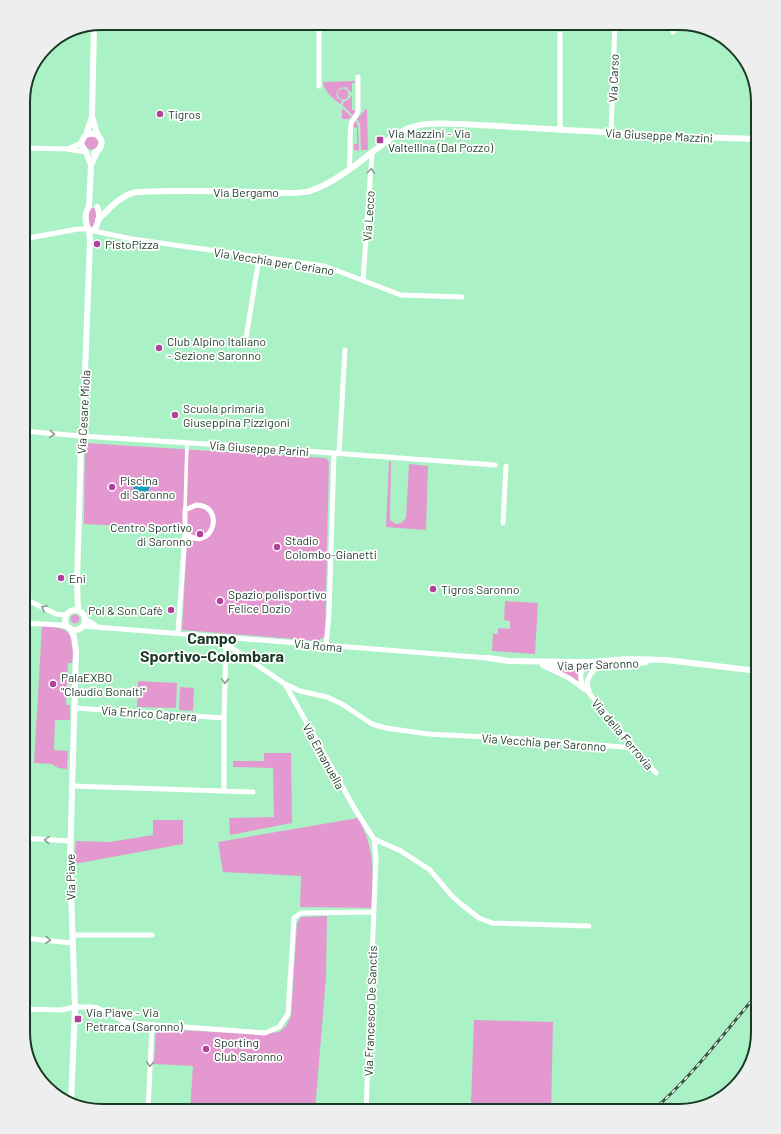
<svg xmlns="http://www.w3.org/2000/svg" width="781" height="1134" font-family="Barlow,sans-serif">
	<rect width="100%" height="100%" fill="#aaf2c6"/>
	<path fill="#e399cf" d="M355,81v2h-3v10l-6,-6c-7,0 -11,4 -9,11l6,3 -3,3c-7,-6 -16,-12 -17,-22z
		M337.5 94a5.5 5.5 0 1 1 11 0a5.5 5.5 0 1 1-11 0Z
		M352,95v15h4l-3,6 -11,-11 3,-4 3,-1z
		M342,108l10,9c-3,3 -7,2 -10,2z
		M366,109h1l1,41h-6l-1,-1 -1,-25 -3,-5z
		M356,121l2,5 1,25 -5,-1v-6h3v-16l-4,-1v-4z
		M87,137h9l3,4 -3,7c-5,3 -10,1 -12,-5z
		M755,142h3v82h-5z
		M91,208h4l3,4 -5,15 -4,-1 -1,-15z
		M85,443l241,15 3,4 -4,174 -7,5 -136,-11 5,-90 -8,-11 -95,-5z
		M389,461l2,1 -1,58 6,4 5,-1 5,-5 3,-54 19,2 -2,64 -40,-3z
		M505,601l33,2 -3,51 -43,-3 1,-17h5v-6l12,1v-8l-6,-1z
		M70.5 619a4.5 4.5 0 1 1 9 0a4.5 4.5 0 1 1-9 0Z
		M42,626c13,1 29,1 31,17 1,6 0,14 -1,20h-4l-2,42h4v15h-15l-1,30 14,1 -1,18 -9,-1 -6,-4 -18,-1z
		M559,669l20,1 -1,6 2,6 -21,-12z
		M138,681l39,2 -1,25 -39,-1z
		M180,687l14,1 -1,23 -14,-1z
		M264,753h27l1,70 -62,12 -1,-17 45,-1 -1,-49 -40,-1v-6h31z
		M358,818c18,32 15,56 13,90l-71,-1 1,-31 -78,-4 -5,-30z
		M153,820h30v24l-109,20 2,-23 34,1 43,-7z
		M327,916l-1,61 -11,134h-125l3,-45 -39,-2 2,-35 102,5 21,-2 7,-6 5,-10 6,-93 4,-6z
		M474,1020l79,2 -2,89 -71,-1 -9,-8z"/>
	<path fill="#159db9" d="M142,476c5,1 7,4 9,9h-1l-2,7 -6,2v-7l-1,11h-8l1,-20h7z"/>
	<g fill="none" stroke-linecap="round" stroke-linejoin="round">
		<path stroke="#fff" stroke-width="3.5" d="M185,510l2,-67"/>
		<path stroke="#fff" stroke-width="5" d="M673,23v9
			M319,86v-63
			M560,130v-96
			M611,133l4,-110
			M23,148l44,1 19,3
			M68,149l13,-6
			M349,169c2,-15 0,-30 2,-45 1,-5 6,-8 7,-13v-34
			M94,231l38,8 192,27 14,5 63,24 61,2
			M23,239l55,-10h10
			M363,280l9,-127
			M246,338l13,-80
			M23,431l58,5 141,9 273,20
			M339,453l6,-103
			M196,505c31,0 16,50 -11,28v-23z
			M503,523l3,-57
			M23,598l33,16 10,1
			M85,619l10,6
			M23,623l37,2 8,2
			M83,626l405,32
			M178,633l7,-100
			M226,637v7l59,40 15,7 27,6 15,7 30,20 14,4 42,6 95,5 112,9
			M326,645l3,-30 5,-162
			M586,665c-6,7 -7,12 -3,21l73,87
			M544,666l25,12 15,11
			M285,684l71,127 18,28 2,19 -10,253
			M589,690c-5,-9 2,-18 10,-24
			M74,708l150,10
			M72,786l181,6
			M224,791v-73l2,-74
			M23,838l47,3
			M374,839l27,12 29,19 21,25 10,9 18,14 13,5 97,3
			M72,935h80
			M23,938l49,5
			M23,1009l38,1 14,-3h15l7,1 10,4 18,10 5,1 135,10 14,-6 9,-13 6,-96 7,-5 72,-1
			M148,1111l4,-86"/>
		<path stroke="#fff" stroke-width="6" d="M92,117l6,19
			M86,135c15,-6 22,12 8,18
			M97,152l-6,13 -2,42c-5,5 -4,17 0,23l5,1c4,-7 7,-17 3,-24
			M91,165l-5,-13 -4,-6 -1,-3 3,-6 2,-2 6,-18 2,-92
			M98,220c11,-11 22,-25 39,-28 39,-2 79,-1 118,0 15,0 42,3 55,-1 23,-7 50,-29 69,-44 11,-8 23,-18 37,-21 14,-4 30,-2 45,-2l232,13 65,2
			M78,610l-1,-27 4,-138 2,-21 7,-183 -1,-11
			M65 620a10 10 0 1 1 20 0a10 10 0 1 1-20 0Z
			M70,628l4,9 2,15 -6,209 5,146 -4,96
			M488,658l21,3 64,1h17l38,-3 38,1 92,11
			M543,665c34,4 70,2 103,-3"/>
		<defs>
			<path id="rail" d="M652,1111c40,-34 72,-78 106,-118"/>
		</defs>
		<use href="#rail" stroke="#355943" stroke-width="3"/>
		<use href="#rail" stroke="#fff" stroke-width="1.5" stroke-dasharray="4.5" stroke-linecap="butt"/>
	</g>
	<defs><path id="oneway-chevron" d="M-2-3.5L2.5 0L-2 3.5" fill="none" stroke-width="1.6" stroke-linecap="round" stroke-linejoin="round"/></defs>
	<g stroke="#8d9c93">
		<use href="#oneway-chevron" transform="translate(371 171) rotate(-86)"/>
		<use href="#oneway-chevron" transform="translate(52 434) rotate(5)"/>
		<use href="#oneway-chevron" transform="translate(44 608) rotate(-154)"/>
		<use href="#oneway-chevron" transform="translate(225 681) rotate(92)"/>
		<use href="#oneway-chevron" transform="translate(47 840) rotate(-177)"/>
		<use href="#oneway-chevron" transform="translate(48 940) rotate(5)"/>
		<use href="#oneway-chevron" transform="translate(150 1064) rotate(93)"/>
	</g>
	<g fill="#b3409b" stroke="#fff" stroke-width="1.5">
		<circle cx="160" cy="114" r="4"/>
		<rect x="376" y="136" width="8" height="8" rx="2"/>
		<circle cx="97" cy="244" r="4"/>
		<circle cx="159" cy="348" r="4"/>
		<circle cx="175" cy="415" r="4"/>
		<circle cx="112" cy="487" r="4"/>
		<circle cx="200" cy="534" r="4"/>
		<circle cx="277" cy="547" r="4"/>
		<circle cx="61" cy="578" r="4"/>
		<circle cx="433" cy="589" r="4"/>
		<circle cx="220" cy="601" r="4"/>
		<circle cx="171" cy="610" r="4"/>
		<circle cx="53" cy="684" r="4"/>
		<rect x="74" y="1015" width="8" height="8" rx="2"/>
		<circle cx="206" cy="1049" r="4"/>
	</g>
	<g text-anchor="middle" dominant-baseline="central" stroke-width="3.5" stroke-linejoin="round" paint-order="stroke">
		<g font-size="12" fill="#1b3827" stroke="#fff">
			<text transform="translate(613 78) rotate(-88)">Via Carso</text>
			<text transform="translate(659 135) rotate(3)">Via Giuseppe Mazzini</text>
			<text x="246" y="192">Via Bergamo</text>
			<text transform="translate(368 216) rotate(-86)">Via Lecco</text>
			<text transform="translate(274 261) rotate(9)">Via Vecchia per Ceriano</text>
			<text transform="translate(83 412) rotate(-87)">Via Cesare Miola</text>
			<text transform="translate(259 448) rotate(4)">Via Giuseppe Parini</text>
			<text transform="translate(318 645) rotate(5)">Via Roma</text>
			<text transform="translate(598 664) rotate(-2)">Via per Saronno</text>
			<text transform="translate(149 713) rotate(4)">Via Enrico Caprera</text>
			<text transform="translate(623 734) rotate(50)">Via della Ferrovia</text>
			<text transform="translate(544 742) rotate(4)">Via Vecchia per Saronno</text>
			<text transform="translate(324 756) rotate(61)">Via Emanuella</text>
			<text transform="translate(70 877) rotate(-91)">Via Piave</text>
			<text transform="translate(370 1011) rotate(-88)">Via Francesco De Sanctis</text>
		</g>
		<g font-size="12" fill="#1b3827" stroke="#fff" text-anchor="start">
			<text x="168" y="114">Tigros</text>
			<text x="388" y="133">Via Mazzini - Via<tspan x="388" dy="14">Valtellina (Dal Pozzo)</tspan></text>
			<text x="105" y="244">PistoPizza</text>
			<text x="167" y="341">Club Alpino Italiano<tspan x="167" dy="14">- Sezione Saronno</tspan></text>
			<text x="183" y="408">Scuola primaria<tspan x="183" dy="14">Giuseppina Pizzigoni</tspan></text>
			<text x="120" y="480">Piscina<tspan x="120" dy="14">di Saronno</tspan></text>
			<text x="192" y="527" text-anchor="end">Centro Sportivo<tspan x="192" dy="14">di Saronno</tspan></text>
			<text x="285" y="540">Stadio<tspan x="285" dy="14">Colombo-Gianetti</tspan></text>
			<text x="69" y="578">Eni</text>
			<text x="441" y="589">Tigros Saronno</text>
			<text x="228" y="594">Spazio polisportivo<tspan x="228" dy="14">Felice Dozio</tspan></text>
			<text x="163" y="610" text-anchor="end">Pol &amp; Son Cafè</text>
			<text x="61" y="677">PalaEXBO<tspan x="61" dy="14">"Claudio Bonaiti"</tspan></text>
			<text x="86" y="1012">Via Piave - Via<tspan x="86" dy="14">Petrarca (Saronno)</tspan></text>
			<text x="214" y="1042">Sporting<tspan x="214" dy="14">Club Saronno</tspan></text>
		</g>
		<g font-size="16" font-weight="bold" fill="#1b3827" stroke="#fff">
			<text x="212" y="637">Campo<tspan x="212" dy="18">Sportivo-Colombara</tspan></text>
		</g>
	</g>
	<path d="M0 0H781V1134H0ZM102 30H679A72 72 0 0 1 751 102V1032A72 72 0 0 1 679 1104H102A72 72 0 0 1 30 1032V102A72 72 0 0 1 102 30Z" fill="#edefee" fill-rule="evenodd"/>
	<path fill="none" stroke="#1b3827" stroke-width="2" d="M102 30H679A72 72 0 0 1 751 102V1032A72 72 0 0 1 679 1104H102A72 72 0 0 1 30 1032V102A72 72 0 0 1 102 30Z"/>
</svg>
